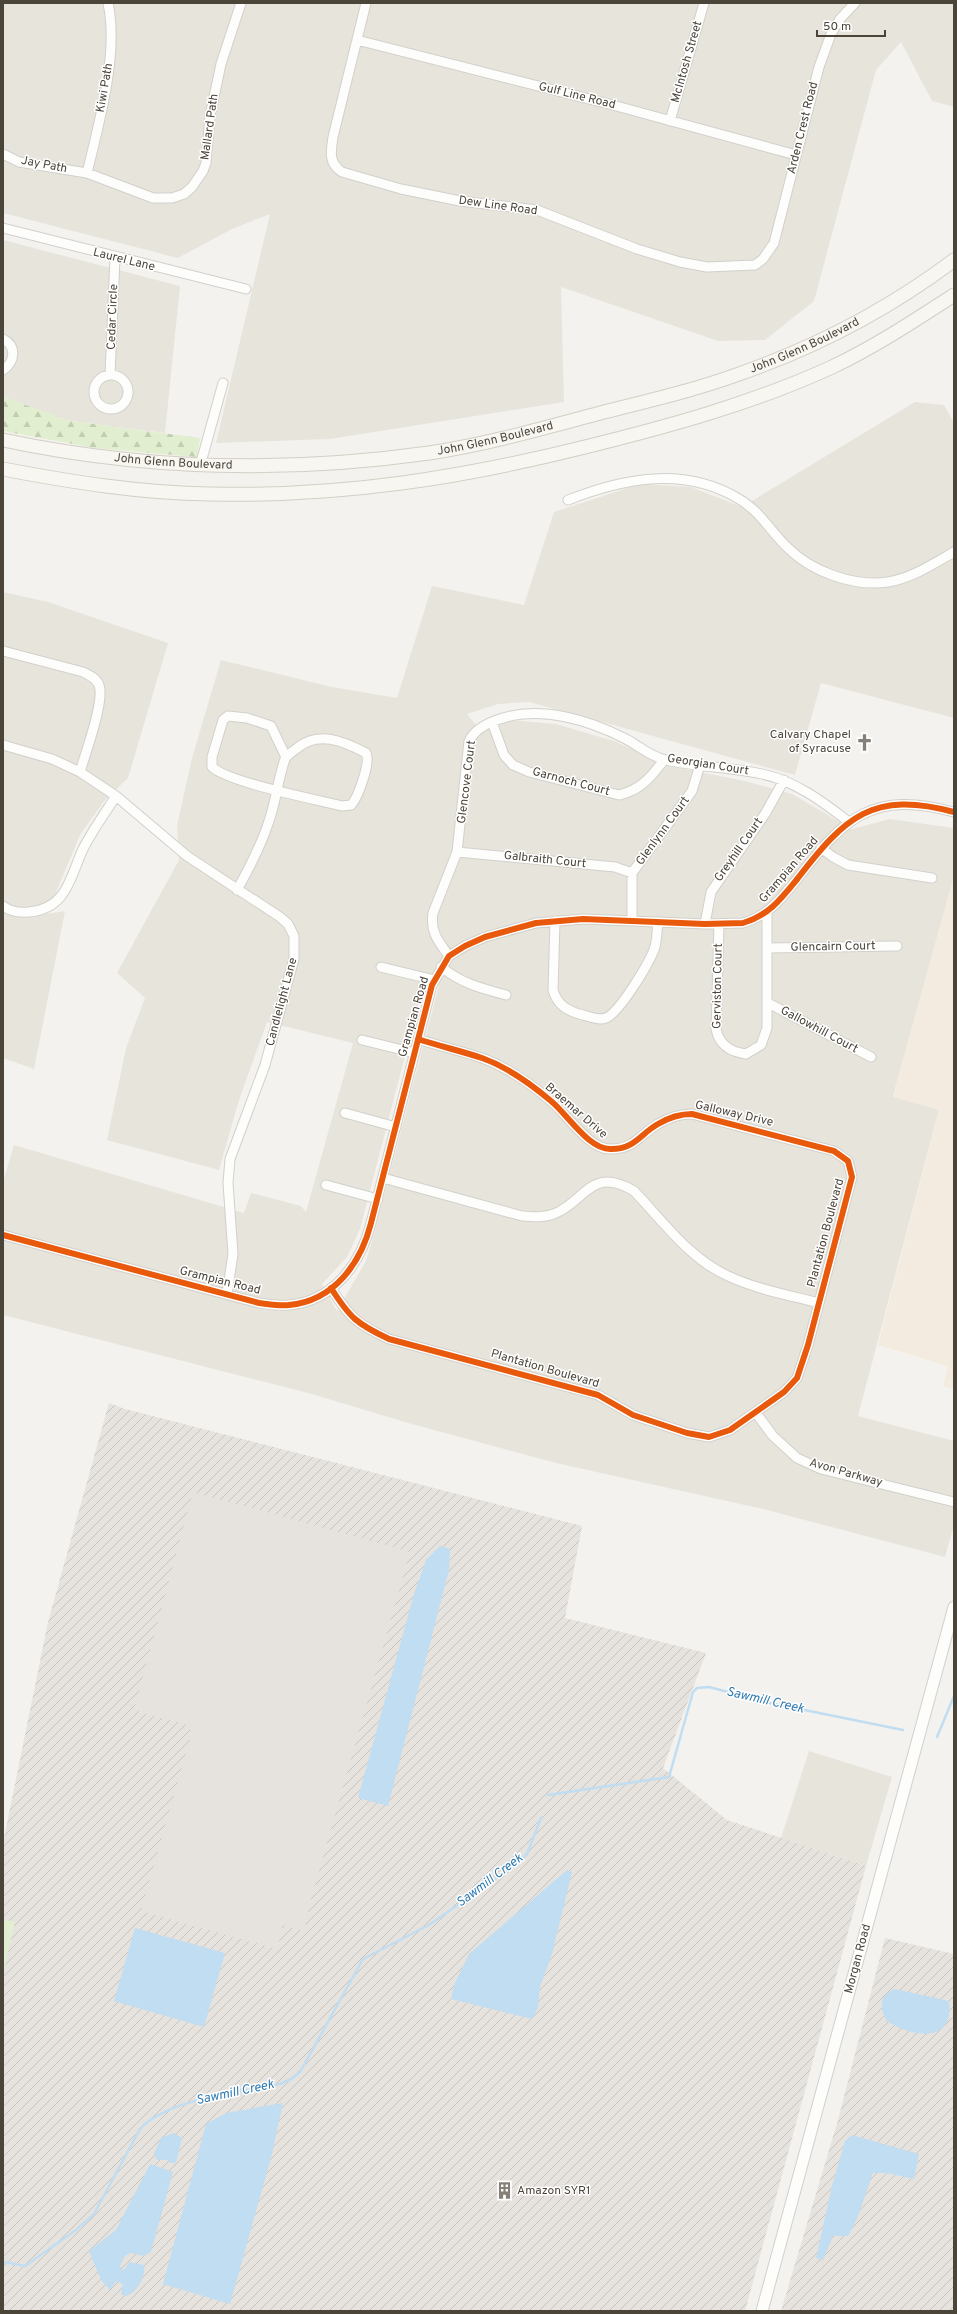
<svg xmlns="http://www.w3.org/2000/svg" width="957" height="2314" font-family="Overpass,sans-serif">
	<defs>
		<pattern id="industrial-furrows" width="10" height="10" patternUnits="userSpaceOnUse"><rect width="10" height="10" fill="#e6e2de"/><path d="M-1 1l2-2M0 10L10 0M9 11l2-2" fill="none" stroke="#c7c3bf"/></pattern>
		<pattern id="forest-firs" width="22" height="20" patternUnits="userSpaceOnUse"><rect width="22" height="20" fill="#e1eecf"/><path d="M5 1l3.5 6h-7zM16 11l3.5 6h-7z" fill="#c3cdb2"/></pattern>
	</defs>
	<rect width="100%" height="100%" fill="#f4f2ee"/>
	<path fill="#e7e4dc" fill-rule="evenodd" d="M3,3h951v104l-22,-6 -31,-59 -25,28 -62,231 -49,39 -47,1 -157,-54 3,115 -234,37 -114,4 54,-229 -38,15 -54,29 -175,-45z
		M3,240l177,46 -15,147 -95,-12 -67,-24z
		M915,402l29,3 10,18v295l-133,-35 -26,92 -266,-73 -31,2 -31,10 15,18 28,-12 46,4 58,17 56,25 75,15 47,13 60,35 38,-10 64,9v48l-61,220 46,13 -81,307 96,25v84l-9,32 -178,-47 -211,-47 -148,-40 -96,-29 -309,-79v-133l11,-37 230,68 7,-20 50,13 5,6 47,-169 -86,-21 -28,78 -20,70 -112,-30 19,-92 19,-50 -28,-25 62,-113 -2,-34 15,-68 29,-98 111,27 65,11 35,-112 92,19 30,-93 86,-28 51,3 51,20zM424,983l15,2 -65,249 -8,27 -29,50 -15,-27 25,-27 13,-28z
		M3,592l45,10 120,41 -40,135 -23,22 -25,35 -33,79 18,-3 -31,158 -31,-11z
		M809,1751l83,26 -26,89 -85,-28z"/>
	<path fill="#f3ebdf" d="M954,876v513l-11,-3 5,-20 -70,-21 61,-235 -46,-13z"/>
	<path fill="url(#industrial-furrows)" d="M109,1403l16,6 457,117 -17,92 141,35 -43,115 64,52 139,46 -121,445h-742v-468l45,-221z
		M885,1938l69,16v357h-173l57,-191z"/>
	<path fill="#e1eecf" d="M3,1919l12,3 -12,52z"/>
	<path fill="url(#forest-firs)" d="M3,397l67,24 130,17 -3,19 -102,-9 -92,-17z"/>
	<path fill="#e6e3df" d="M193,1492l217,60 -99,347 -7,32 -21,-6 -6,24 -136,-38 51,-179 -5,-7 -53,-15z"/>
	<path fill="#c0ddf1" d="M440,1546l10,3 -1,21 -61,236 -30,-8 56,-204 12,-34z
		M567,1870l5,2 -20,82 -12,33 -2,21 -6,11 -81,-20 3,-14 15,-31z
		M135,1928l90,25 -21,74 -90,-26z
		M895,1989l54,12c6,44 -38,36 -62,20 -8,-12 -8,-27 8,-32z
		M283,2103l-11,51 -42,150 -67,-20 43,-160 20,-11z
		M174,2133l8,5 -6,25h-5l-4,-3h-10l-3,-6 7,-16z
		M852,2135l67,19 -5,25 -27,-6h-14l-16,46 -9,17h-15l-10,24 -7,-2 16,-72 13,-45z
		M150,2164l23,8 -22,80 -7,4 -13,-3 -6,3 -5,10 2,4 3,-1 4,-7 15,3c2,11 -7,29 -19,31l-4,-2 2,-10 -7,-3 -6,9 -9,-10 -12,-29 27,-21z"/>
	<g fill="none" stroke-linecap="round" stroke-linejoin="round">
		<path stroke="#c0ddf1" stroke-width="2.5" d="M937,1737l17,-41
			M548,1795l121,-18 24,-85 4,-4 12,-1 61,16 133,27
			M3,2267l2,-5 20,4 51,-36 18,-16 46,-85c27,-30 101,-37 140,-45l11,-5 9,-7 63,-113 66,-34 90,-63 8,-8 14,-36"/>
		<defs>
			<path id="minor" d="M366,3l-33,134c-2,14 -5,26 9,35l59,17 59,12 77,9 100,39 43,13 27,5 48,-2 8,-6 11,-16 45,-176 12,-33 9,-15 15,-16
				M357,40l252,64 187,51
				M670,121l34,-118
				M3,154l16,8 68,11 66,25h19l12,-4 8,-7 11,-16 3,-8 4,-47 11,-52 20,-61
				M87,173c12,-50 32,-120 21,-170
				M3,228l243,61
				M3,339c14,7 12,23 0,31
				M94 392a17 17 0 1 1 34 0a17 17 0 1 1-34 0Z
				M110,375l5,-117
				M200,466l23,-83
				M568,500c56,-22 116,-34 171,-1 21,12 32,33 49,49 24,24 66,39 100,34 24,-4 45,-18 66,-30
				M3,651l80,21c6,3 13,6 16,13 6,16 -14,69 -19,87
				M492,722l12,33 9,10 16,7 90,23c22,-5 32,-18 45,-35
				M3,745l49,14 28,13 36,24 71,60 93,61 8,7 6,12v23l-29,106 -35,94 -2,24 5,71 -6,40
				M821,848l12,9 15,8 84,13
				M457,852l158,15 17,6
				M237,890c13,-23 24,-44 32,-69 7,-20 9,-42 16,-62 2,-4 7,-7 11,-10 22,-19 47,-8 70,4 5,9 -8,45 -15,52l-9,1c-27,-7 -112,-23 -130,-39v-10l11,-37 5,-4 19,2 24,8 15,31
				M3,906c8,6 17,7 26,6 38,-3 41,-35 54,-63 9,-18 22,-36 33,-53
				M555,921l-2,69c4,14 13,20 26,24 9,2 19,7 27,4 14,-6 44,-56 49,-71 2,-8 2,-17 3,-25
				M632,921v-48l60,-82 8,-26
				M705,924l6,-32 54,-78 19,-34
				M719,924l-3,105c3,16 15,23 30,25l15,-9 6,-17v-115
				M768,948l129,-2
				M449,956c-11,-15 -19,-24 -16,-43l24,-61 12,-111c6,-12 18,-18 31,-22 40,-14 89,1 126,20 13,7 25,18 40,21 31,7 64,7 96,14 33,7 60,27 87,48
				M381,967l54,13
				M441,967c22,17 39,21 65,28
				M768,1003l103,54
				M362,1040l53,13
				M345,1113l51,14
				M383,1178l139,38c11,1 23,2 34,-3 30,-13 35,-47 78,-22 28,29 55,67 92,84 29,14 62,20 93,28
				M326,1185l52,14
				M3,1235l256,68c9,1 21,3 30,2 45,-4 72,-42 82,-82l61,-238 17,-29 16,-10 20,-9 51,-14 47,-4 122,5 38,-1c26,-8 38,-24 55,-45 47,-61 75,-88 156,-66
				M331,1288c19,30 26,36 58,51l209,56 35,20 54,18 22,4 21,-7 54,-38 13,-14 11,-33 44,-168 -4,-16 -14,-10 -142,-37c-12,0 -24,4 -34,10 -18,10 -23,25 -47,25 -22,1 -43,-34 -60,-48 -20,-17 -44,-34 -69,-43 -21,-7 -43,-12 -64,-19
				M756,1413l17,23 24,22 24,11 133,33"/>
			<path id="tertiary" d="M762,2311l192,-704"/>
			<g id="secondary">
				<path id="s1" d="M3,440c141,30 284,33 426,13 60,-9 118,-26 175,-41 45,-11 91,-22 135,-38 77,-27 150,-65 215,-114"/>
				<path d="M3,469c68,13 137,24 207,25 131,3 252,-16 379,-48 81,-20 164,-43 241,-78 43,-20 84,-47 124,-73"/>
			</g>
		</defs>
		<use href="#minor" stroke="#d2d0cb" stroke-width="11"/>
		<use href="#tertiary" stroke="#d2d0cb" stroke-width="13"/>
		<use href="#secondary" stroke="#d3cfc5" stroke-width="15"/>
		<use href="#minor" stroke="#fdfdfc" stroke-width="9"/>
		<use href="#tertiary" stroke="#fdfdfc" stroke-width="11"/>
		<use href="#secondary" stroke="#f7f6f1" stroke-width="13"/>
		<defs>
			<path id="cycleway" d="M3,1235l256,68c9,1 21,3 30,2 45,-4 72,-42 82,-82l61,-238 17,-29 16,-10 20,-9 51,-14 47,-4 122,5 38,-1c26,-8 38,-24 55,-45 47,-61 75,-88 156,-66
				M331,1288c19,30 26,36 58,51l209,56 35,20 54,18 22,4 21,-7 54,-38 13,-14 11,-33 44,-168 -4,-16 -14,-10 -142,-37c-12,0 -24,4 -34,10 -18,10 -23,25 -47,25 -22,1 -43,-34 -60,-48 -20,-17 -44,-34 -69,-43 -21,-7 -43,-12 -64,-19"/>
		</defs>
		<use href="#cycleway" stroke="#fff" stroke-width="8"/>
		<use href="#cycleway" stroke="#e8590c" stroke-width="6"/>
	</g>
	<defs>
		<symbol id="church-bare" viewBox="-9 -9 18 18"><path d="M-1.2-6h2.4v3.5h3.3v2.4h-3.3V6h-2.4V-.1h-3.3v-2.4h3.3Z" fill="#868178" stroke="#fff" stroke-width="2.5" paint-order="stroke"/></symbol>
		<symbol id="building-bare" viewBox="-9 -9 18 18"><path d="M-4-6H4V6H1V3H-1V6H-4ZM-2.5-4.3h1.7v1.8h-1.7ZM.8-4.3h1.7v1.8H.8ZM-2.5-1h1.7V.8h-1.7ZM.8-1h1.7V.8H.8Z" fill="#868178" stroke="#fff" stroke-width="2.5" paint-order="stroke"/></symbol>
	</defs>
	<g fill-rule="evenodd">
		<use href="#church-bare" x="852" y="730" width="25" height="25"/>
		<use href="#building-bare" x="492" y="2178" width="25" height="25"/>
	</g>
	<g text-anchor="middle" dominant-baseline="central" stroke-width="3" stroke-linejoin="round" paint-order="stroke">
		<g font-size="12" fill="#4b4439" stroke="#fff">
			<text transform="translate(687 62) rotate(-74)">McIntosh Street</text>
			<text transform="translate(105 88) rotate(-80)">Kiwi Path</text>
			<text transform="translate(577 96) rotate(14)">Gulf Line Road</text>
			<text transform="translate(210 127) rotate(-82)">Mallard Path</text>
			<text transform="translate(803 128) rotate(-76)">Arden Crest Road</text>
			<text transform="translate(44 165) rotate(11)">Jay Path</text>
			<text transform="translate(498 206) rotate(8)">Dew Line Road</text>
			<text transform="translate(124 260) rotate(14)">Laurel Lane</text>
			<text transform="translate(113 317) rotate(-88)">Cedar Circle</text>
			<text stroke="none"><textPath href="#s1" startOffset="820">John Glenn Boulevard</textPath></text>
			<text stroke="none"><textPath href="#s1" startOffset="496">John Glenn Boulevard</textPath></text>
			<text stroke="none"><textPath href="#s1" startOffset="172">John Glenn Boulevard</textPath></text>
			<text transform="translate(708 765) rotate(9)">Georgian Court</text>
			<text transform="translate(467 782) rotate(-83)">Glencove Court</text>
			<text transform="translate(571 782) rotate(15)">Garnoch Court</text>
			<text transform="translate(663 831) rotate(-54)">Glenlynn Court</text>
			<text transform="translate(739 850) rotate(-55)">Greyhill Court</text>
			<text transform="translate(545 860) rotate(6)">Galbraith Court</text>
			<text transform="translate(789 870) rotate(-49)">Grampian Road</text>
			<text transform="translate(833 947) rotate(-1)">Glencairn Court</text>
			<text transform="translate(718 986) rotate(-89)">Gerviston Court</text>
			<text transform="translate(282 1002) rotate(-75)">Candlelight Lane</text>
			<text transform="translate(414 1017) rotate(-74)">Grampian Road</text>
			<text transform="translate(819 1030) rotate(28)">Gallowhill Court</text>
			<text transform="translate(576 1111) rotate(41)">Braemar Drive</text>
			<text transform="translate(734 1114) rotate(13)">Galloway Drive</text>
			<text transform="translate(826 1233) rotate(-75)">Plantation Boulevard</text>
			<text transform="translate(220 1281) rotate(14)">Grampian Road</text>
			<text transform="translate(545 1369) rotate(16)">Plantation Boulevard</text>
			<text transform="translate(846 1473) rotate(16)">Avon Parkway</text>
			<text transform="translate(858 1959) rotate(-75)">Morgan Road</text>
		</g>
		<g font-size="12" fill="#4b4439" stroke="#fff" text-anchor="end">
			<text x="851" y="735">Calvary Chapel<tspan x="851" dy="14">of Syracuse</tspan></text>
			<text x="517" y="2191" text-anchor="start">Amazon SYR1</text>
		</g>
		<g font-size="13" font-style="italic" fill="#2e7ab2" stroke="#fff">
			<text transform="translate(765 1701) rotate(13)">Sawmill Creek</text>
			<text transform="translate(490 1881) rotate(-37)">Sawmill Creek</text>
			<text transform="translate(235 2093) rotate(-12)">Sawmill Creek</text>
		</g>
	</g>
	<rect width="957" height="2314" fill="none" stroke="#4b4439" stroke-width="8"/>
	<path d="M817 30v6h68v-6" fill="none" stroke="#4b4439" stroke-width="2"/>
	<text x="823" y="30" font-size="12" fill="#4b4439" stroke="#ffffff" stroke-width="3" paint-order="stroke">50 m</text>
</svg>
